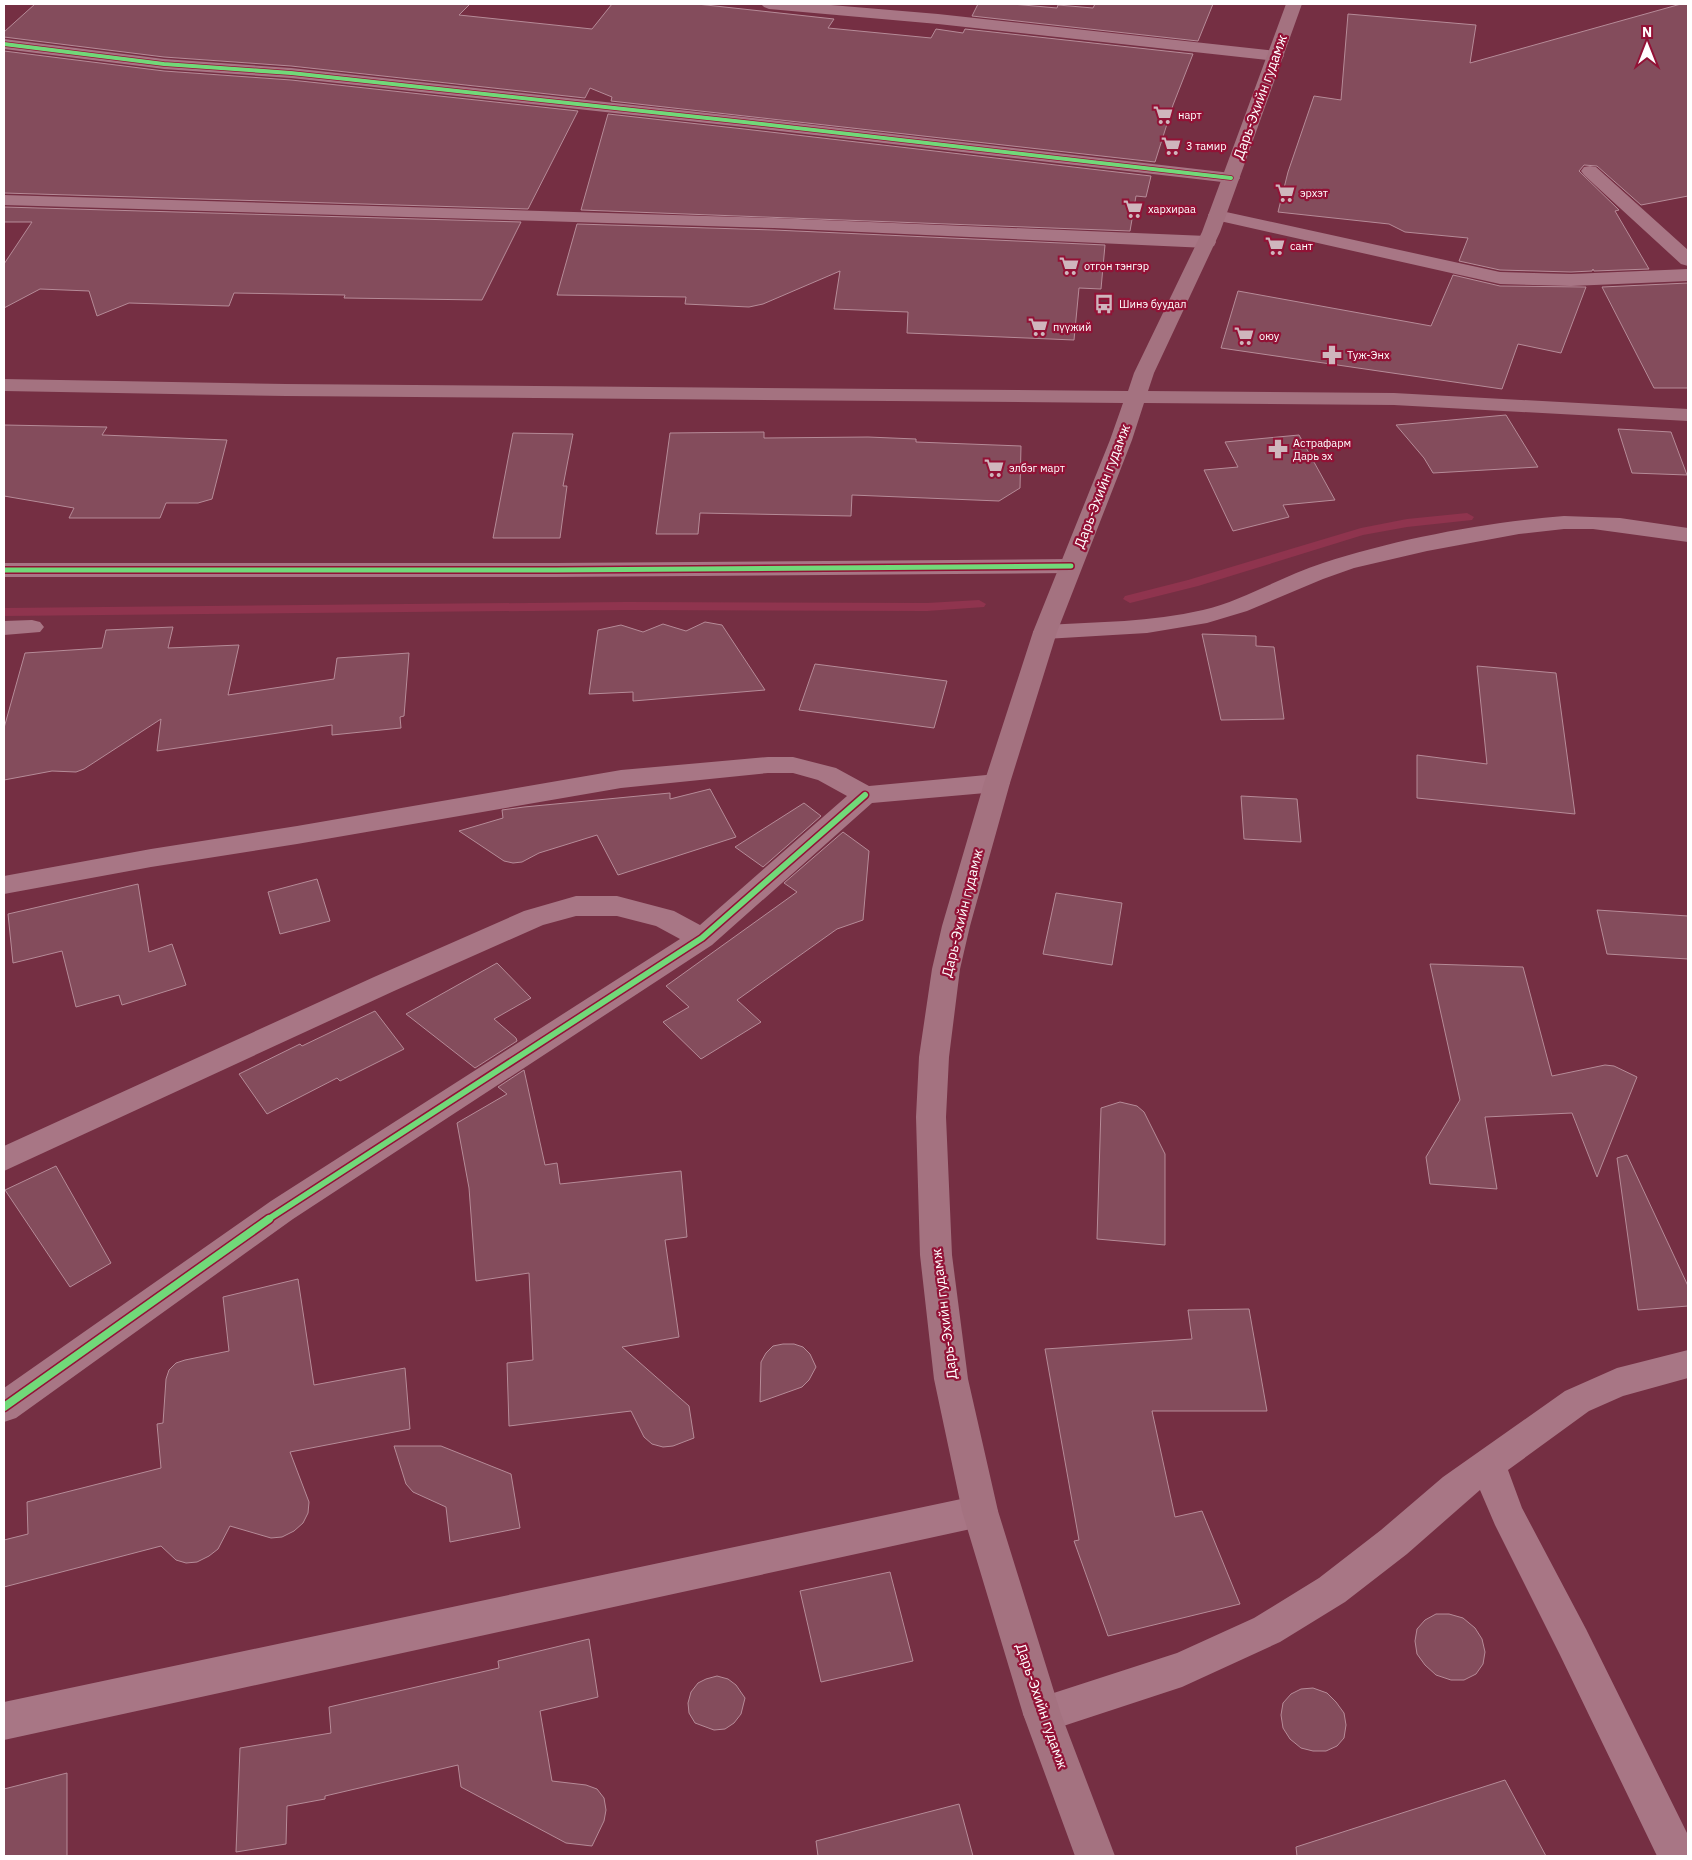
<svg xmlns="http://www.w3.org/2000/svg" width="1692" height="1860" font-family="'IBM Plex Sans',sans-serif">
	<rect width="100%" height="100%" fill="#752f43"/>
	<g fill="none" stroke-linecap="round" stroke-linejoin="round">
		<path fill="#8f344e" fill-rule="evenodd" d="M1467,513l7,4 -2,3 -65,7 -44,8 -165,51 -68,17 -7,-4 2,-3 63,-16 173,-52 46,-9z
			M979,600l7,4 -2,3 -57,4 -301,-1 -622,6v-8l622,-6 301,1z"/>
	</g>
	<path fill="#844c5c" stroke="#b68b98" d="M35,4h435l-11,11 133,14 20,-25h85l137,15 -6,9 103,10 5,-9 27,4 2,-4 228,25 -20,51 -18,57 -544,-61 1,-4 -22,-9 -5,10 -294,-32 -127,-9 -160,-20v-5z
		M978,4h34l45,4 1,-3 35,3 2,-4h118l-15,37 -226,-25z
		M1681,4h7v192l-47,9 -44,-39 -13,-1 -5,6 40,39 -4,1 34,58 -55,2 -1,-2 -1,2 -21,1 -71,-2 -41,-9 9,-23 -63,-6 -16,-8 -111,-12 10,-40 26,-76 27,4 7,-86 128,11 -6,38z
		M4,51l160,20 127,9 287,31 -50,98 -524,-16z
		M608,114l136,15 407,47 -5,21 -10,-1 -6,35 -549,-21z
		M4,207l517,15 -39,78 -138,-2 1,-3 -111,-2 -5,13 -100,-3 -32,13 -8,-25 -49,-2 -36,19v-44l28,-42h-28z
		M577,224l197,6 331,15 -4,44 -22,-1 -5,52 -167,-7 1,-21 -74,-3 6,-38 -77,33 -14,3 -64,-3 1,-7 -129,-2z
		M1453,275l47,11 86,1 -25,66 -43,-9 -16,45 -281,-41 17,-57 193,35z
		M1688,283v105h-34l-52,-101z
		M1506,415l32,52 -105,6 -9,-15 -28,-33z
		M4,425l103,2 -5,8 125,5 -15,59 -14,4h-32l-6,15h-91l5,-10 -70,-12z
		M1618,429l53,3 16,43 -55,-2z
		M764,432v6l104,-1 48,2v3l105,4 -1,42 -21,13 -147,-6 -1,21 -151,-3 -2,21h-42l14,-101z
		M513,433l60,1 -10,52h4l-7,52h-67z
		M1299,435l36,65 -52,5 6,12 -56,14 -29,-61 34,-3 -13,-25z
		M705,622l17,3 43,65 -132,11v-9l-44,2 9,-64 23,-5 22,7 20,-8 23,7z
		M173,627l-5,21 71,-3 -11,50 106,-16 3,-21 72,-5 -5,63 -4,1 1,11 -69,7v-10l-175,26 4,-32 -77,50 -8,3 -24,-1 -48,9v-52l21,-75 77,-5 4,-18z
		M1202,634l54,2v10l18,1 10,72 -63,1z
		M815,664l132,17 -13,47 -135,-18z
		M1477,666l79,7 19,141 -158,-16v-43l70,9z
		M710,789l26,48 -118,38 -21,-40 -58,18 -17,9 -9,1 -9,-2 -45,-30 44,-13 -1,-8 22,-3 146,-14v6z
		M1241,796l56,3 4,43 -57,-3z
		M804,803l17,13 -58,51 -28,-20z
		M843,832l26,19 -6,69 -26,9 -100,71 24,22 -60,37 -38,-37 26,-15 -23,-21 131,-94 -13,-9z
		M317,879l13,42 -50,13 -12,-42z
		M138,884l11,68 23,-8 14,41 -64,20 -3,-10 -43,12 -14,-56 -49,12 -5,-49z
		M1056,893l66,10 -10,62 -69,-11z
		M1597,910l91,6v43l-81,-5z
		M497,963l34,35 -37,21 22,19 1,3 -42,27 -69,-54z
		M1430,964l93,3 29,109 53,-11 9,1 23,11 -40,100 -25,-64 -87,4 12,72 -67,-5 -4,-27 34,-57z
		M375,1011l29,38 -64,32 -3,-3 -70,36 -28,-40 61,-30 2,2z
		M524,1070l21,95 12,-2 3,21 121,-13 6,66 -22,3 14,97 -57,10 67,59 5,32 -21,8 -10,1 -11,-3 -8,-7 -13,-26 -122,15 -2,-63 26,-3 -4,-87 -53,8 -7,-93 -12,-65 50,-29 -9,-7z
		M1120,1102l17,4 7,6 21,42v91l-68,-6 4,-131z
		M1627,1155l61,131v20l-50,4 -21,-152z
		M56,1166l55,97 -41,24 -65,-97z
		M298,1279l16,106 91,-17 5,61 -120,23 19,50 -1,11 -5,10 -9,8 -12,6 -11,1 -41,-12 -12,23 -9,7 -12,6 -11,1 -10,-3 -15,-14 -157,41v-47l24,-6 -1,-32 134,-34 -4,-44 6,-1 3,-44 3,-9 7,-7 9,-3 44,-9 -6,-54z
		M1249,1309l18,102h-115l23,106 27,-6 38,93 -132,32 -34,-95 5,-1 -34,-191 147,-10 -4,-29z
		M783,1344h11l9,3 7,7 6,13 -7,13 -7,7 -42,15 1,-40 5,-9 7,-7z
		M394,1446h47l70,28 9,54 -70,14 -4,-35 -33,-15 -7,-8z
		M890,1572l23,89 -92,21 -21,-91z
		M1436,1614h13l14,4 12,10 7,11 3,13 -2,12 -7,10 -12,6h-13l-15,-5 -11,-10 -8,-11 -2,-13 2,-12 8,-9z
		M589,1639l9,58 -58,14 12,70 34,4 11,4 7,9 2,12 -2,11 -12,25 -26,-3 -105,-56 -3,-22 -133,31v3l-38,7 -1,38 -50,8 4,-104 91,-15 -2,-26 170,-39 -1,-7z
		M717,1676l11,3 8,6 9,13 -4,16 -7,9 -9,6 -11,1 -19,-7 -6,-10 -1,-10 3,-11 7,-9 8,-4z
		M1313,1688l14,5 9,9 8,11 2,12 -2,13 -7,8 -11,5h-13l-12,-3 -11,-9 -7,-11 -2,-13 2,-12 8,-9 10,-5z
		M67,1773v83h-63v-67z
		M1505,1780l41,76h-249l-1,-9z
		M959,1804l14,52h-155l-2,-15z"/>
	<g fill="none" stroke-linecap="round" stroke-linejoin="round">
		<path fill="#a87685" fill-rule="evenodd" d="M761,4h58l119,10 338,37 6,2 2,3 -2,3 -6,2 -338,-37 -169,-15 -5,-2z
			M4,39l160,20 127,9 453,49 487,56 6,1 3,4 -3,4 -6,1 -487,-56 -453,-49 -127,-9 -160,-20z
			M1590,166l6,1 92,83v16l-7,-2 -97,-89 -3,-4 3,-4z
			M4,195l770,23 433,18 7,2 2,4 -2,4 -7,2 -433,-20 -770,-23z
			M1217,210l283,62 71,2 117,-5v12l-117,5 -71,-2 -289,-65 -3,-4 3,-4z
			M1564,516l56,2 68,10v14l-95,-13h-29l-45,5 -92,17 -73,17 -31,11 -76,32 -40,12 -60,10 -102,6 -8,-2 -4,-5 4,-5 8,-2c53,-3 106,-3 158,-15 42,-10 79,-34 120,-47 73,-24 164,-41 241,-47z
			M1071,559l8,2 3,5 -3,5 -8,2 -515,4h-552v-14h552z
			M32,620l8,2 4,5 -4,5 -36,3v-14z
			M768,757h25l43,11 33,18 128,-12 9,3 4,6 -4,6 -9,3 -125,11 -160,142 -419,274 -277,199 -12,4v-34l267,-187 409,-262 -24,-13 -39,-10h-41l-33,9 -149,66 -390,180v-25l370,-169 150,-66 52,-15h41l57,15 26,14 147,-129 -29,-16 -25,-7h-25l-147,15 -324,56 -146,23 -147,27v-18l147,-27 146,-23 324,-56z
			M1688,1350v28l-65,18 -34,15 -81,59 14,38 64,121 102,206v21h-31l-97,-201 -65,-130 -15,-35 -73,64 -62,48 -65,40 -98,45 -140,46 -13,-6 -6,-13 6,-13 148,-48 77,-35 65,-40 62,-48 62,-53 122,-86 52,-23z
			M980,1495l12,5 6,11 -6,11 -12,5 -976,213v-38z"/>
		<path fill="#a47280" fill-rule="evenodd" d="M1286,4h16l-82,228 -66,141 -6,18 246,2 294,16v12l-294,-16 -250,-2 -12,37 -75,192 -47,151 -40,143 -10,43 -11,88 -3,60 6,138 16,124 30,132 63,203 54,142h-40l-52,-142 -61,-203 -28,-132 -14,-124 -4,-138 3,-60 13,-88 10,-43 42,-143 49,-151 77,-192 13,-37 -837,-7 -282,-5v-12l282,5 842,7 6,-18 68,-141z"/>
		<defs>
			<path id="cycleway-far3" d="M4,44l160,20 127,9 453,49 487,56"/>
			<path id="cycleway-far2" d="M4,570h552l515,-4"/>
			<path id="cycleway-far1" d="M267,1220l435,-282 163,-143"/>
			<path id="cycleway" d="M4,1407l265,-188"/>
		</defs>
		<use href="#cycleway-far3" stroke="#921236" stroke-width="5.5"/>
		<use href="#cycleway-far2" stroke="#921236" stroke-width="8"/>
		<use href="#cycleway-far1" stroke="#921236" stroke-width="9"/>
		<use href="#cycleway" stroke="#921236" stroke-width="11"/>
		<use href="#cycleway-far3" stroke="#71d979" stroke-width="4"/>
		<use href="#cycleway-far2" stroke="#71d979" stroke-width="5"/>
		<use href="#cycleway-far1" stroke="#71d979" stroke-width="6"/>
		<use href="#cycleway" stroke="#71d979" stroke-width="8"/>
	</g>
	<defs>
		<symbol id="supermarket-bare" viewBox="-9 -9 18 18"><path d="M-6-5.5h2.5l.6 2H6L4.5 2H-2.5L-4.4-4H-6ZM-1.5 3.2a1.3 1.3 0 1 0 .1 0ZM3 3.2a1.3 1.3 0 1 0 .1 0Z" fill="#cfb6bd" stroke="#921236" stroke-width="2.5" paint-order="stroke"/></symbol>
		<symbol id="bus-bare" viewBox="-9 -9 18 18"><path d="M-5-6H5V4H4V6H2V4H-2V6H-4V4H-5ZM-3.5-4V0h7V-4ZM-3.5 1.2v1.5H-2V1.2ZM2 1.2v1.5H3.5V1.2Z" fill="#cfb6bd" stroke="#921236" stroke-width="2.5" paint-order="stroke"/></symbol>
		<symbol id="pharmacy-bare" viewBox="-9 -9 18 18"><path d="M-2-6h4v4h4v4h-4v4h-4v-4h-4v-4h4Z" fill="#cfb6bd" stroke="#921236" stroke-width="2.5" paint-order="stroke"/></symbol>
	</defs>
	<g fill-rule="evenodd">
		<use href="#supermarket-bare" x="1149" y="101" width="28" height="28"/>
		<use href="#supermarket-bare" x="1157" y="132" width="28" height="28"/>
		<use href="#supermarket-bare" x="1271" y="179" width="28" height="28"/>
		<use href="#supermarket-bare" x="1119" y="195" width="28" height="28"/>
		<use href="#supermarket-bare" x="1261" y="232" width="28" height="28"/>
		<use href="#supermarket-bare" x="1055" y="252" width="28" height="28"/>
		<use href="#bus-bare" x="1090" y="290" width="28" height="28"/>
		<use href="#supermarket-bare" x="1024" y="313" width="28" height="28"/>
		<use href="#supermarket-bare" x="1230" y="322" width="28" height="28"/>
		<use href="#pharmacy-bare" x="1318" y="341" width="28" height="28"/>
		<use href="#pharmacy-bare" x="1264" y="435" width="28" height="28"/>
		<use href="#supermarket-bare" x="980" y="454" width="28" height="28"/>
	</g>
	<g text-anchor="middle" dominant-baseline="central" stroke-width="4.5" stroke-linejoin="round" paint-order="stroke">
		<g font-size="11" fill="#fff" stroke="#921236" text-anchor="start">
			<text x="1178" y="115">нарт</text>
			<text x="1186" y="146">3 тамир</text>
			<text x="1300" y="193">эрхэт</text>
			<text x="1148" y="209">хархираа</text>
			<text x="1290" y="246">сант</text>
			<text x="1084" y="266">отгон тэнгэр</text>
			<text x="1119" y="304">Шинэ буудал</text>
			<text x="1053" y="327">пүүжий</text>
			<text x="1259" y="336">оюу</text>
			<text x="1347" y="355">Туж-Энх</text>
			<text x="1293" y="443">Астрафарм<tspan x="1293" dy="13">Дарь эх</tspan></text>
			<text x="1009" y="468">элбэг март</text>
		</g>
		<g font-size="14" fill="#fff" stroke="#921236">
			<text transform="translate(1260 97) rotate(-70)">Дарь-Эхийн гудамж</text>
			<text transform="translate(1102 486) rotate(-69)">Дарь-Эхийн гудамж</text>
			<text transform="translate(962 913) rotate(-76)">Дарь-Эхийн гудамж</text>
			<text transform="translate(944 1314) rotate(-97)">Дарь-Эхийн гудамж</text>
			<text transform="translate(1042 1706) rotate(71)">Дарь-Эхийн гудамж</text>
		</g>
	</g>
	<rect width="1692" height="1860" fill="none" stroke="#ffffff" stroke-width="10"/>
	<g transform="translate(1647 45)" stroke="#921236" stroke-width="4" paint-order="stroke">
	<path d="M0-4L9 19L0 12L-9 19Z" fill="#ffffff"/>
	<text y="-8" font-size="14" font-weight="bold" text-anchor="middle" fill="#ffffff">N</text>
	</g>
</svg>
